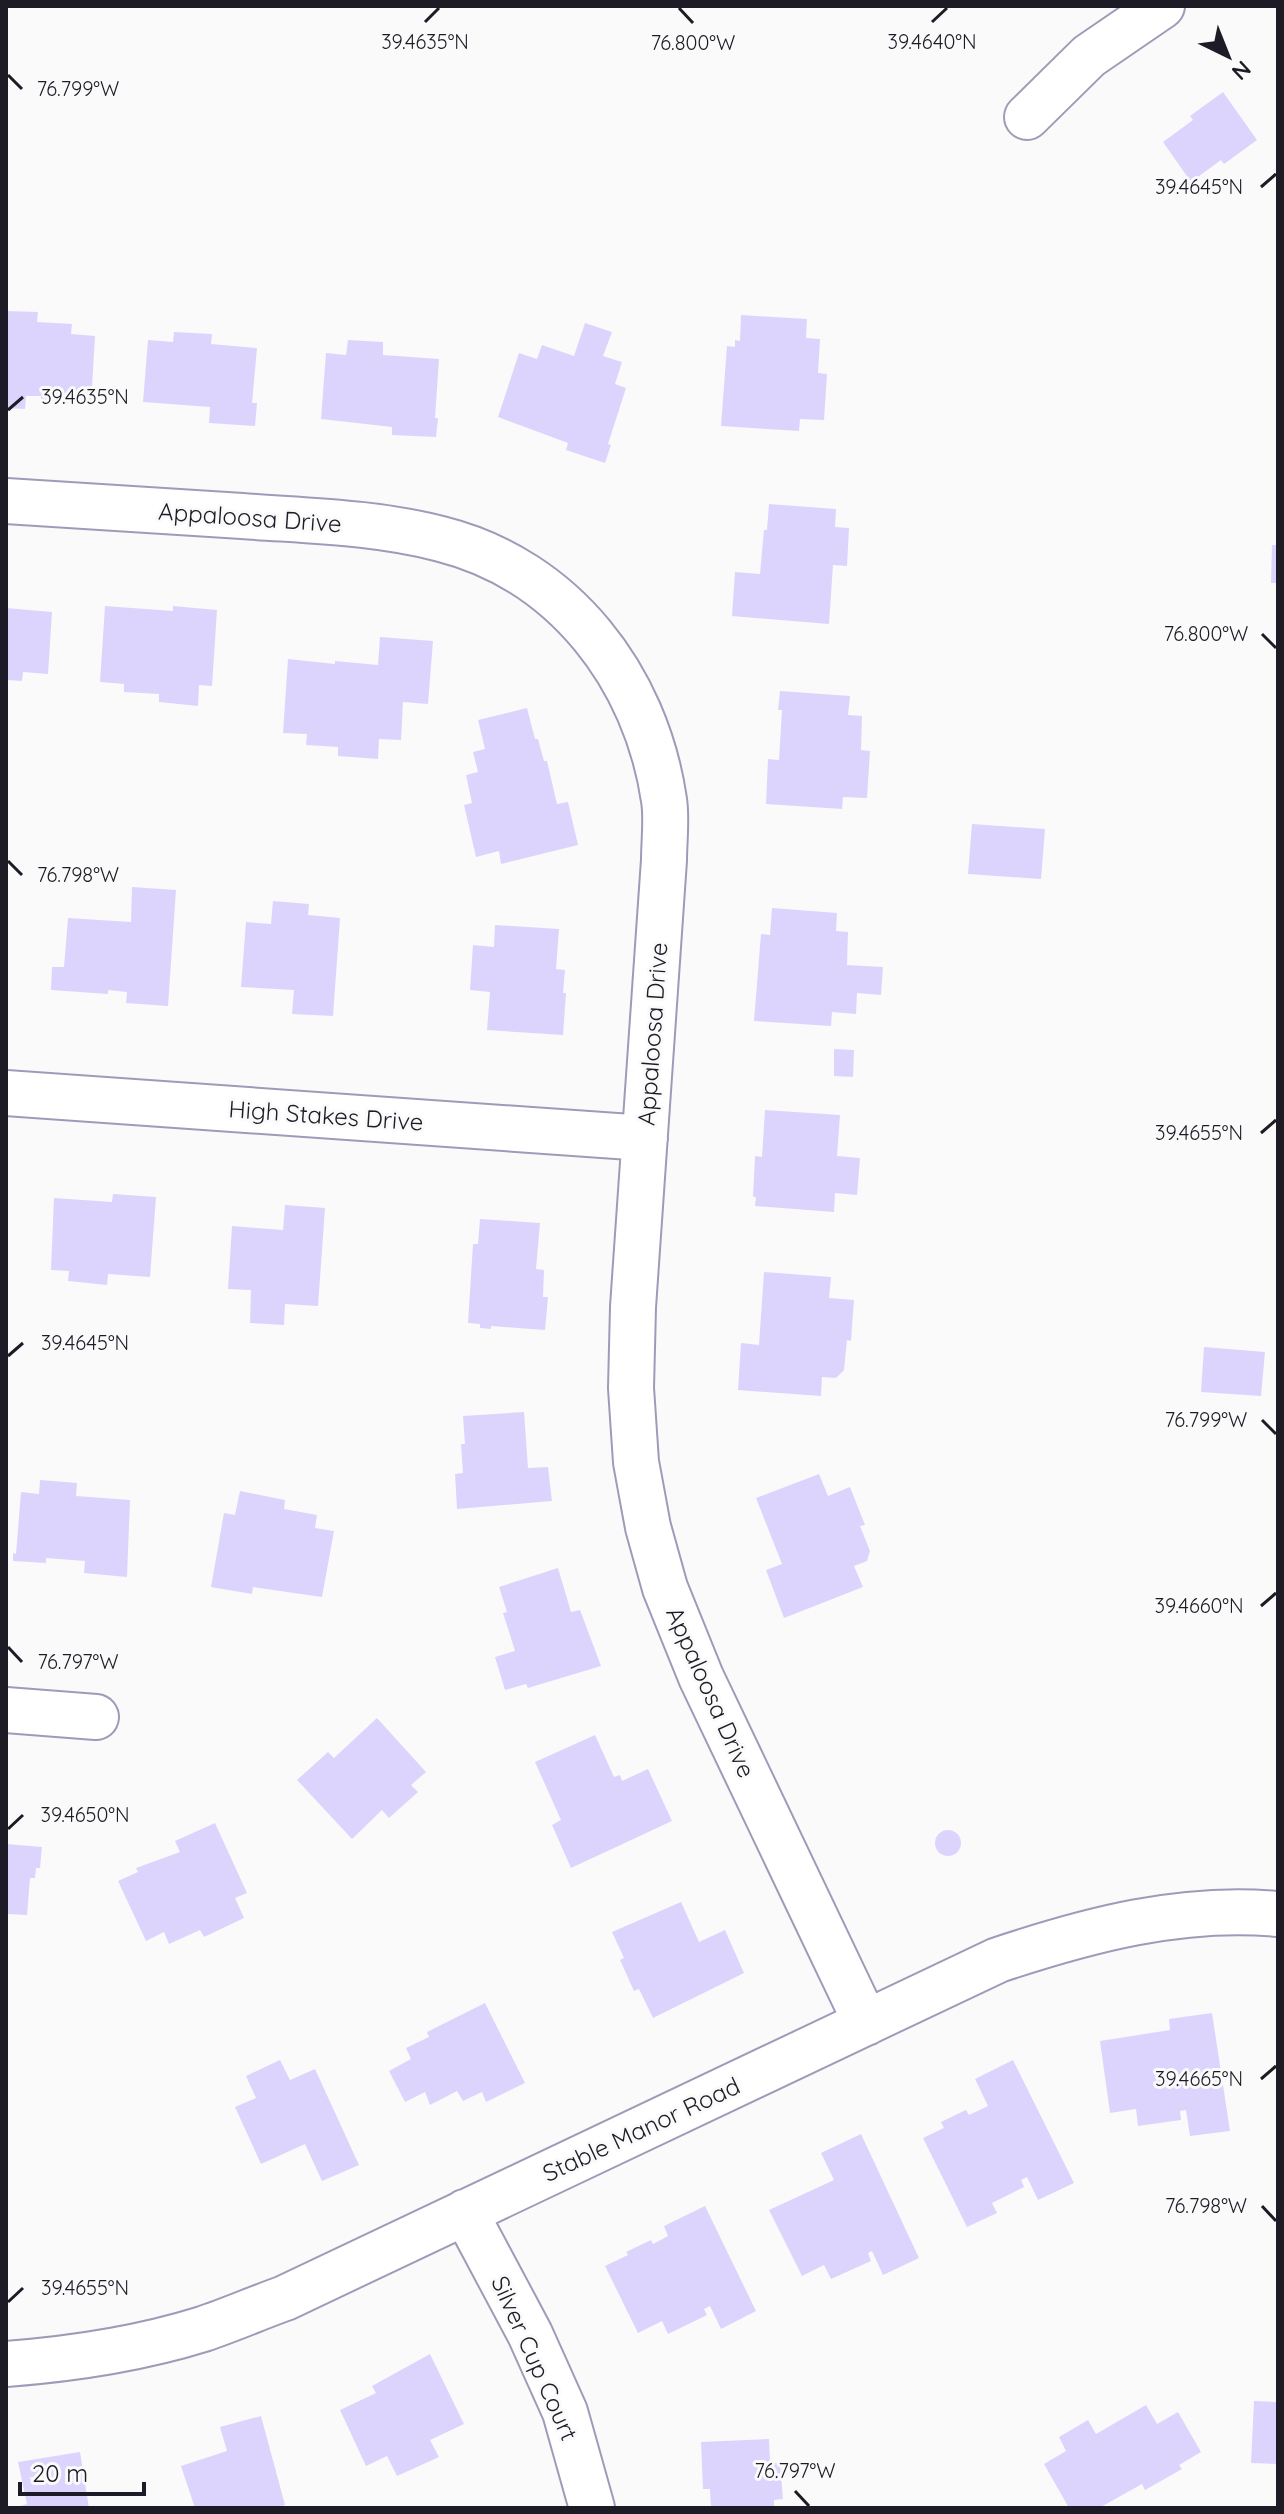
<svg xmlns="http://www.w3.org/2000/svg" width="1284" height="2514" font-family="Quicksand,sans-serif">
	<rect width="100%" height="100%" fill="#fafafa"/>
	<path fill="#ddd4fe" d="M1223,92l34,48 -33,24 -3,-4 -30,22 -28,-40 30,-22 -3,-4z
		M6,311l32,1 -1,10 35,2 -1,10 24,2 -4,69 -50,-4v-5h-15l-1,13 -19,-1z
		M741,315l66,4 -1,19 14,1 -2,34 9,1 -3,46 -24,-1 -1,12 -78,-5 6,-80 8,1v-7l5,1z
		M585,323l27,9 -9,24 19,6 -7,22 11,4 -18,56 3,1 -6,18 -39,-13 2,-7 -70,-26 21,-64 18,6 5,-14 32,11z
		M174,332l38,2 -1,10 46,4 -5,55h5l-2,23 -46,-3 1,-16 -67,-5 5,-62 25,2z
		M348,340l35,2v13l56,4 -4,59h3l-2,19 -44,-2v-8l-71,-8 5,-66 20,2z
		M769,504l67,5 -1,18 14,1 -2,38 -14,-1 -4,59 -97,-8 3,-44 25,2 4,-44h3z
		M1272,545h6v38h-7z
		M105,606l68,5v-5l44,4 -5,76 -13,-1 -1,21 -39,-4v-8l-35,-2v-8l-24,-2z
		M6,608l46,4 -4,62 -25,-2 -1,9 -16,-1z
		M380,637l53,4 -5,63 -25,-2 -2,38 -22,-1 -1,20 -40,-3v-9l-32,-2 1,-11 -24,-1 5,-74 47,5v-3l43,4z
		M780,691l70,5 -2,19 14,1 -1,34 9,1 -3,47 -24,-1 -1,12 -76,-5 2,-45 11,1 3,-50h-4z
		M527,708l8,31h3l6,22h3l10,43 11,-2 10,43 -77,19 -2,-13 -23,6 -12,-52 8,-2 -6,-28 12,-3 -5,-20 12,-3 -7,-29z
		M972,824l73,5 -4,50 -73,-5z
		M132,887l44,3 -8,116 -42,-3 1,-11 -19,-2v4l-57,-4 1,-23h12l4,-49 63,4z
		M273,901l36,3 -1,11 32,3 -7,98 -41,-2 2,-24 -53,-3 5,-65 25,2z
		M772,908l65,5 -1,18 12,1 -1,33 36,2 -2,28 -24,-2 -1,21 -24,-2 -1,14 -77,-5 7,-87 9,1z
		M495,925l64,4 -3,40 9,1 -2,23h3l-3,42 -76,-5 3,-38 -20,-2 3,-45 21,2z
		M834,1049l20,1 -1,27 -19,-1z
		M765,1110l75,5 -3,41 23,2 -3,37 -22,-2 -1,19 -79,-6 1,-9h-3l2,-41 7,1z
		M113,1194l43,3 -6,80 -42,-3 -1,11 -39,-4 1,-10 -18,-1 3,-72 58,4z
		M285,1205l40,3 -7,98 -33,-2 -1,21 -34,-2 1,-33 -23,-1 4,-63 51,4z
		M480,1219l60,4 -4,46 8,1 -1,27h5l-3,33 -54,-4v3l-11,-1v-4l-12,-1 5,-79h5z
		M764,1272l67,5 -2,21 25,2 -3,41 -4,-1 -3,30 -8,8 -14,-1 -1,19 -83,-6 3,-47 18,2z
		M1204,1347l61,5 -4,44 -60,-4z
		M524,1412l4,56 20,-1 4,34 -95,8 -2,-35 8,-1 -2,-29h4l-2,-28z
		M819,1474l9,22 22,-9 15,38 -5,1 10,25 -3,10 -13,5 9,21 -79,31 -18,-48 16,-6 -26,-66z
		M40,1480l37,3 -1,13 54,4 -3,77 -43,-4 1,-12 -39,-3v5l-33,-2v-8l3,1 5,-62 18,2z
		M240,1491l45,9 -1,9 33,6 -2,13 19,3 -12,66 -69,-10 -1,7 -41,-7 13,-74 11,2z
		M558,1568l13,44 9,-2 21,56 -73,22 -2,-4 -21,6 -10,-33 20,-6 -12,-38 4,-1 -8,-25z
		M377,1718l49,54 -15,13 7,7 -29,26 -7,-8 -30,29 -55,-59 31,-28 6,6z
		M595,1735l19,42 6,-2 2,6 26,-12 24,52 -101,47 -19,-43 9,-5 -26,-58z
		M215,1823l32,70 -12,5 9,20 -40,19 -4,-7 -31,14 -5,-12 -18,9 -28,-60 20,-9 -2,-4 44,-16 -5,-11z
		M935 1843a13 13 0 1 1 26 0a13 13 0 1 1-26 0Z
		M6,1844l36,3 -2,21h-4l-1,10h-5l-3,37 -21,-1z
		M681,1902l18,40 26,-12 19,43 -91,45 -14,-29 -5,2 -14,-31 4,-2 -12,-26z
		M485,2003l40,80 -39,19 -4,-10 -19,9 -6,-10 -27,14 -5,-13 -20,10 -16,-31 22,-12 -5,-11 23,-11 -2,-5z
		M1212,2013l18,118 -40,5 -4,-26 -6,1 1,9 -43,6 -2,-17 -26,4 -10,-72 70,-11 -1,-11z
		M280,2060l10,20 25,-11 44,96 -37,16 -17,-37 -44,20 -26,-57 21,-9 -10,-22z
		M1013,2060l61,123 -36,17 -11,-23 -6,3 3,7 -32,16 5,10 -30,14 -44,-89 21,-10 -3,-6 25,-12 3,5 19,-9 -13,-27z
		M861,2134l58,124 -36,17 -11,-24 -4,2 3,8 -40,18 -7,-14 -22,11 -33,-66 65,-30 -13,-27z
		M705,2206l51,105 -35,18 -11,-23 -6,3 3,6 -39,19 -6,-13 -24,12 -33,-67 23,-11 -2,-3 25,-12 2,4 15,-8 -4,-10z
		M430,2354l34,70 -34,16 9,17 -42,19 -10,-20 -21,10 -26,-56 36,-17 -4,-7z
		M1254,2401l24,1v62l-27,-1z
		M1146,2405l11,19 21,-12 23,40 -22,13 3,4 -37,21 -3,-6 -43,24h-30l-25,-44 22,-13 -7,-14 29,-17 8,14z
		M261,2416l24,89 -9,3h-81l-14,-42 46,-15 -7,-24z
		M769,2439l1,24h10l3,36 -9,1v8h-63l-1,-19h-7l-2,-47z
		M80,2452l9,56h-76l14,-4 -9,-42z"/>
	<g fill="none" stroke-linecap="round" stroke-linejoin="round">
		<defs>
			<path id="minor" d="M1027,117l62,-61 73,-50
				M6,501c79,5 158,10 236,15 67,5 134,6 199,23 123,31 205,138 223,261 3,19 0,41 0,60l-31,447 -2,81 5,74 12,65 17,61 36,89 165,346
				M6,1093l639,45
				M6,1710l90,7
				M465,2212l65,122 35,78 27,96
				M6,2364c66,-5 133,-15 197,-35 27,-9 54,-21 82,-31l713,-338c90,-30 184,-55 280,-46"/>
		</defs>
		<use href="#minor" stroke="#a09ab9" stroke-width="48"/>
		<use href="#minor" stroke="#fff" stroke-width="44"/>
	</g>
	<path fill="none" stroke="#1d1b26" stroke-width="3" d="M679,8l14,15M425,22l14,-14M932,22l15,-14M8,75l14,14M1261,187l15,-13M8,410l15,-13M1262,634l14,14M8,861l14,14M1261,1133l15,-13M8,1356l15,-13M1262,1420l14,14M1261,1606l15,-13M8,1647l14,15M8,1829l15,-14M1261,2079l15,-13M1262,2206l14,15M8,2302l15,-14M795,2491l14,15"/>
	<g text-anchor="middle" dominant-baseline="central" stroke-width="6" stroke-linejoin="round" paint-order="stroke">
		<g font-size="24" fill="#1d1b26" stroke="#fafafa">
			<text transform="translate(250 517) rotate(4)">Appaloosa Drive</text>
			<text transform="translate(652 1034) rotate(-86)">Appaloosa Drive</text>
			<text transform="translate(326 1115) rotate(4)">High Stakes Drive</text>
			<text transform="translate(711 1692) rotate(66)">Appaloosa Drive</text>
			<text transform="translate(641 2129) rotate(-25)">Stable Manor Road</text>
			<text transform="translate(535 2358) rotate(66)">Silver Cup Court</text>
		</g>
	</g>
	<g font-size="20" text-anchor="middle" fill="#1d1b26" stroke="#fafafa" stroke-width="6" stroke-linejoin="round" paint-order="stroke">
		<text x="425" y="49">39.4635°N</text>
		<text x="932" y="49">39.4640°N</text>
		<text x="693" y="50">76.800°W</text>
		<text x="78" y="96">76.799°W</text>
		<text x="1199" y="194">39.4645°N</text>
		<text x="85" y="404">39.4635°N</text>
		<text x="1206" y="641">76.800°W</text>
		<text x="78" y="882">76.798°W</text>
		<text x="1199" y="1140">39.4655°N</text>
		<text x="85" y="1350">39.4645°N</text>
		<text x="1206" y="1427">76.799°W</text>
		<text x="1199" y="1613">39.4660°N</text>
		<text x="78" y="1669">76.797°W</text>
		<text x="85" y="1822">39.4650°N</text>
		<text x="1199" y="2086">39.4665°N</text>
		<text x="1206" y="2213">76.798°W</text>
		<text x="85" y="2295">39.4655°N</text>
		<text x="795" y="2478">76.797°W</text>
	</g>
	<rect width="1284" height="2514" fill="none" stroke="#1d1b26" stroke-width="16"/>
	<g transform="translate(1228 56) rotate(137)" stroke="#fafafa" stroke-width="6" paint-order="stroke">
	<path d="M0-6L14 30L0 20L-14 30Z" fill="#1d1b26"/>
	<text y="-12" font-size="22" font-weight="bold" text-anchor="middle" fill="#1d1b26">N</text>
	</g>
	<path d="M20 2482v12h124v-12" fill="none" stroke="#1d1b26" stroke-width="4"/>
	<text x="32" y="2482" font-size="24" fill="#1d1b26" stroke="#fafafa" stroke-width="6" paint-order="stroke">20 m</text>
</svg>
